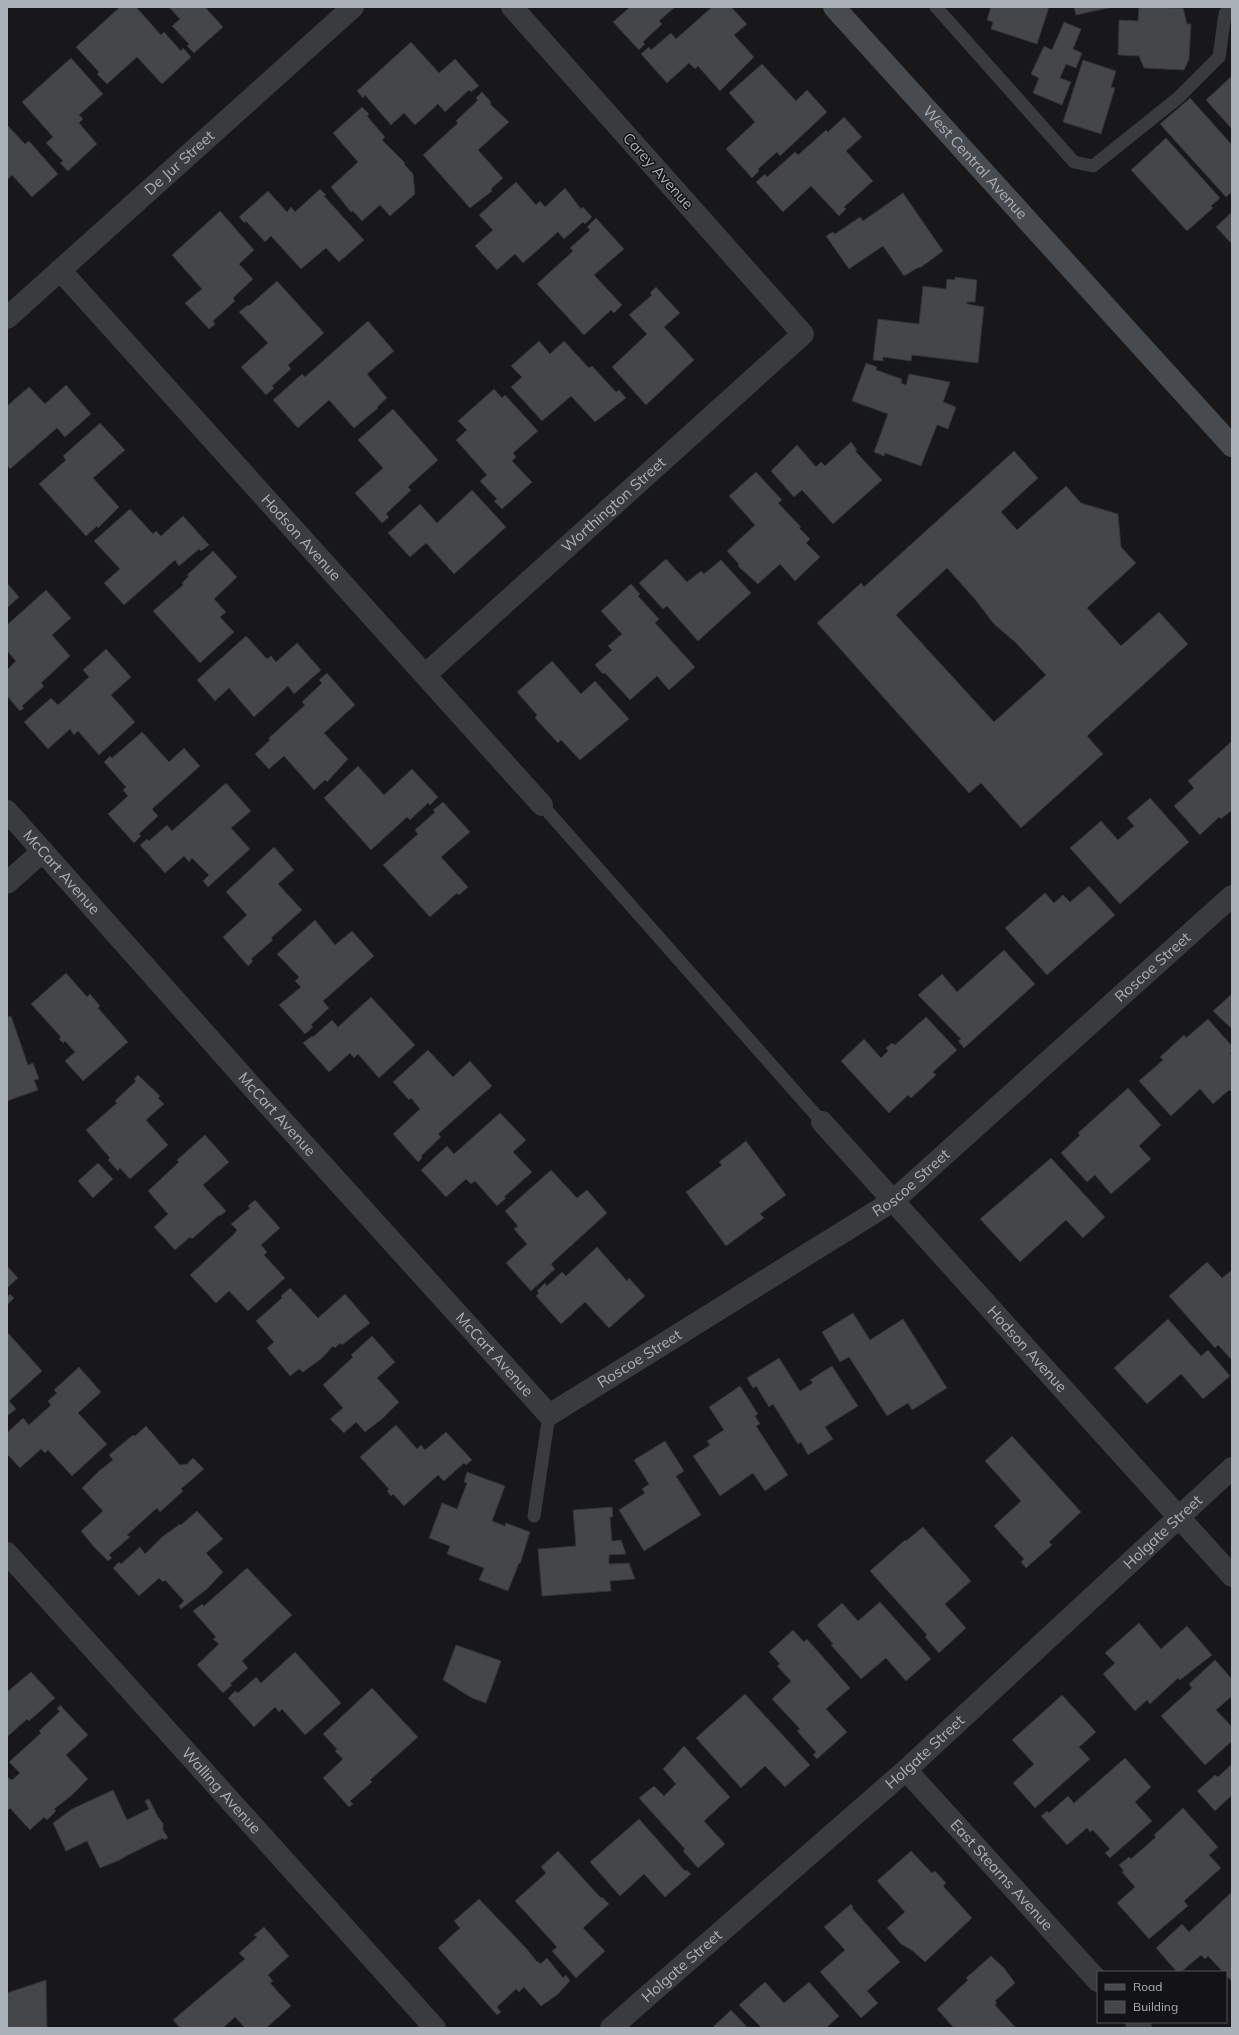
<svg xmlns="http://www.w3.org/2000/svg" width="1239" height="2035" font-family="Mulish,sans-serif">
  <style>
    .building { fill: #45464a; stroke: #323336; fill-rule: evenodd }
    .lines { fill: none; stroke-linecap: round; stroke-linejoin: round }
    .service { stroke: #393b3f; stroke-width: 13 }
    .minor { stroke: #393b3f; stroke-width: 22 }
    .secondary { stroke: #474a4f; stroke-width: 22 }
    .labels { text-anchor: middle; stroke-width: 3; stroke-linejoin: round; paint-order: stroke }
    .street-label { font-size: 15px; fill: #abb1b9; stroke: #131315 }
  </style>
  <rect width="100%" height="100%" fill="#18181a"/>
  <path class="building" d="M120,7h16l25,28 3,-3 17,19 2,-3 8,9 -29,27 -25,-27 -30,27 -10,-10 2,-2 -23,-25z
    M169,7h36l18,20 -29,26 -7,-7 2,-2 -17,-18 8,-7z
    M630,7h45l-16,14 3,3 -19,18 2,2 -6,6 -26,-28z
    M712,7h19l16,17 -13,11 20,22 -34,34 -22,-25 -3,3 -6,-6 -22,20 -26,-29 8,-7 2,3 20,-17 5,6z
    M991,7h58l-12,37 -46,-15 2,-7 -6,-2z
    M1074,7h39l-37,8z
    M1139,7l44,1 4,16h4l-2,35 -5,11 -40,-2 -5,-12 -21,-1 1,-35 19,1z
    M1064,22l17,7 -8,20 9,4 -6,15 -10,-4 -6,14 11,4 -9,23 -29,-12 6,-15 -8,-4 13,-28 8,4z
    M411,42l28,31 16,-14 24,27 -8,6 -2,-2 -24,22 -7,-8 -23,21 -11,-12 -13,12 -26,-30 -2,3 -6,-7z
    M71,58l32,36 -24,21 4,4 -4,4 18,21 -29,27 -8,-8 3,-2 -17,-18 7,-6 -31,-35z
    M1083,60l33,11 -5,16 4,1 -14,46 -38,-12z
    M762,64l34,37 11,-11 20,22 -47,44 -3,-4 -19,17 1,2 -7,7 -26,-29 29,-27 -26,-29z
    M1232,76v53l-26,-29z
    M482,92l9,10 -1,2 19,18 -31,28 25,28 -12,11 1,2 -22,17 -47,-53 35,-32 -2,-2 22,-21 -2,-2z
    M1190,98l42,47v47l-6,5 -66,-73z
    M362,107l7,7 -2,2 18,21 -3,3 23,23 -1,1 9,10 2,20 -25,22 -10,-11 -18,16 -9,-10 -2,1 -20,-25 27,-25 -25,-29z
    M844,117l18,20 -16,14 27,30 -29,26 2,2 -7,7 -28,-30 -28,26 -27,-30 9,-8 2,3 28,-25 3,3 28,-25 2,2z
    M7,125l18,19 4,-3 29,33 -26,23 -20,-22 -5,5z
    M1166,138l54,60 -9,8 2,2 -26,23 -56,-61z
    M516,182l20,23 4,-4 5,6 20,-19 16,21 2,-2 9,10 -7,7 -2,-2 -19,17 -6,-7 -35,31 -8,-9 -18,16 -22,-24 18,-16 -14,-15z
    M320,189l6,6 -2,1 40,44 -25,22 -13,-14 -25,21 -30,-33 -6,6 -19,-21 -1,2 -6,-6 29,-26 19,21 4,-5 4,5z
    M903,193l40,58 -23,17 -1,-1 -15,9 -21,-30 -34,23 -23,-33 7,-4 2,2 25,-17 3,4z
    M220,211l34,39 -15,14 14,15 -20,19 2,3 -22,20 2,3 -6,5 -24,-26 17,-14 -30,-34z
    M1232,212v32l-16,-17z
    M596,218l28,31 -30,26 28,30 -8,8 -3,-3 -27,25 -47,-51 36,-33 -3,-3 20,-18 -3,-3z
    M955,277l22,3 -2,22h-8v2l17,3 -6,56 -66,-8 -1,6 -28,-4v4l-10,-1 5,-41 41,5 4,-38 23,3 1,-10 8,1z
    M277,281l47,52 -36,32 3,4 -19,17 2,2 -8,7 -25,-28 27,-24 -29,-31 9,-7 1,1z
    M656,287l24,26 -16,14 30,33 -48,45 -34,-38 35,-33 -18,-19 23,-20 -2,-2z
    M368,321l26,30 -27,23 20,24 -10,9 1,1 -24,20 -25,-28 -31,28 -25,-28 29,-26 3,3z
    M539,341l11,13 14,-13 25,27 3,-2 24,26 3,-2 7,8 -31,24 -24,-26 -29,25 -31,-34 11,-10 -11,-11z
    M866,363l11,4 -1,3 26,9 -1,4 5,2 3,-11 41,8 -7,20 13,5 -8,22 -11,-4 -16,41 -36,-13 -1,3 -10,-4 14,-38 -36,-13z
    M66,385l25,29 -26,23 -8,-9 -47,41 -3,-4v-59l22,-19 16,17z
    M494,389l8,9 3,-3 33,36 -25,22 3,4 -4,4 20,21 -30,27 -8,-8 3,-2 -17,-18 7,-6 -31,-35 11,-10 -9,-9z
    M393,409l45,51 -30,27 3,3 -25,24 3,3 -7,6 -27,-30 28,-25 -25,-28z
    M100,423l25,27 -32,28 26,29 -21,21 -1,-2 -11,10 -47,-52 27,-24 -3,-4z
    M851,442l6,8 -2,1 27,29 -49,44 -31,-34 -8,7 -23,-26 26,-26 19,22 5,-5 4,4z
    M1014,451l24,27 -37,34 16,18 49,-44 15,17 37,11 3,33 15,16 -49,45 34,38 38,-34 29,32 -101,92 16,18 -82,74 -40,-45 -12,10 -152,-170 44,-40 3,4zM947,568l27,30 20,26 21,18 31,33 -52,47 -98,-107z
    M756,472l26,28 -4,3 23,24 -2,1 11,11 -4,4 14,14 -25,24 -15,-17 -22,20 -20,-18 1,-2 -12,-13 28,-26 -26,-29z
    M472,490l34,37 -52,47 -28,-31 -16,14 -22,-24 32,-29 17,19z
    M130,509l23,25 3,-3 5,5 22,-20 26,29 -8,6 -2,-2 -20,17 -4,-6 -51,45 -20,-22 16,-14 -26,-28z
    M213,551l24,26 -23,22 12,13 -6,5 14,15 -34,31 -47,-52 30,-26 -1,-2 7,-7 -2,-1z
    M666,559l21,23 14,-11 3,3 17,-14 30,33 -53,48 -31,-35 -4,3 -24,-26z
    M7,583l12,14 -12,11z
    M631,584l9,10 -2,2 21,23 -4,4 40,44 -26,23 -12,-14 -27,24 -25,-27 -2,1 -8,-9 17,-15 -4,-4 14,-12 -21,-23z
    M46,590l25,28 -19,17 18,21 -29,27 3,3 -22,20 2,2 -4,3 -13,-15v-26l9,-9 -9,-10v-26z
    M246,636l21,23 4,-3 5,6 21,-19 24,27 -27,24 -6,-8 -34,31 -25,-29 -14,13 -18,-21z
    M106,649l25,28 -20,18 24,27 -36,33 -21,-24 -4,4 -4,-6 -22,20 -24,-27 27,-24 7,7 31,-28 -6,-7z
    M552,661l29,33 14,-13 34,38 -49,41 -19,-20 -3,3 -23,-25 2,-3 -20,-23z
    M327,673l28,32 -31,28 24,26 -21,23 -2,-2 -11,10 -30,-34 -15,13 -14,-15 15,-14 -1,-2 36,-33 -3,-3 20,-19 -3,-3z
    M142,732l27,30 15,-14 16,18 -48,43 6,7 -19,18 2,2 -7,7 -26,-29 20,-18 -5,-6 3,-3 -22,-25 6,-6 2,2z
    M1232,741v69l-11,9 -2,-2 -19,18 -26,-29 20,-18 -6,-7z
    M358,766l26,29 28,-26 26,28 -8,8 -2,-2 -18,17 -3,-3 -36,33 -47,-52z
    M226,783l25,28 -20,17 19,21 -42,38 -5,-6 6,-6 -17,-17 -3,4 -5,-6 -19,17 -25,-28 7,-6 2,2 18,-16 5,6z
    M1150,798l39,44 -69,62 -50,-56 31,-27 17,19 16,-14 -7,-8z
    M443,802l27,30 -29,25 27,30 -9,8 -2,-2 -27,24 -47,-52 35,-31 -3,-4 20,-18 -2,-2z
    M274,847l20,23 -16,14 24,26 -31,28 2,2 -22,19 2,2 -5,5 -25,-29 24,-22 -21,-23z
    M1089,886l26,29 -68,60 -42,-47 40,-35 9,10 9,-8 7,7z
    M315,920l20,25 17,-14 22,25 -51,45 6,7 -18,17 2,2 -8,7 -26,-29 22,-18 -6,-6 4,-4 -22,-23z
    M1004,950l31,34 -71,64 -6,-7 3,-2 -43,-44 24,-21 15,18z
    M66,973l21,24 3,-3 10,12 -2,2 30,34 -45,39 -18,-20 10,-9 -10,-11 -2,2 -4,-4 2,-2 -30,-33z
    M1232,994v35l-19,-18z
    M371,997l44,48 -36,33 -21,-24 -4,4 -4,-5 -21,19 -26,-29 9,-7 1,1 19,-17 6,7z
    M11,1016l17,49 5,-2 6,16 -5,1 4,10 -31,11v-84z
    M926,1017l31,33 -24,22 3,3 -25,23 -3,-3 -19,18 -48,-52 23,-22 17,19 7,-7 -2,-3 6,-5 3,2z
    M1208,1019l24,27v5l-2,3 2,2v33l-2,2 -1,-1 -16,14 -13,-15 -29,27 -32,-35 24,-21 -3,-3 24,-22 2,3z
    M428,1050l25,27 17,-16 22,25 -54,48 3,3 -20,19 1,2 -4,4 -25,-28 27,-25 -9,-11 -2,2 -16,-18z
    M138,1075l22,21 -2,2 6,6 -18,16 22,25 -38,34 -10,-11 -2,3 -10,-11 2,-2 -24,-28 31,-27 -2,-2 21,-20 -2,-2z
    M1128,1088l33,37 -22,21 12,13 -40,35 -16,-19 -8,7 -26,-29 19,-18 -2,-2z
    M500,1113l26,27 -13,12 19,20 -28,25 2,1 -9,8 -22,-25 -4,3 -5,-5 -20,18 -25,-27 26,-24 7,8z
    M205,1135l24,27 -26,23 23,26 -6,5 -1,-1 -27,24 -2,-2 -15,13 -21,-23 14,-13 -20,-23 31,-29 -2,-2z
    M746,1141l40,54 -26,19 4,4 -38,28 -40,-54 36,-27 -3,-3z
    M1051,1158l54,59 -22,21 -17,-18 -46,42 -40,-43z
    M98,1163l15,16 -20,19 -15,-17z
    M551,1170l26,28 10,-8 20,23 -56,51 4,5 -24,22 -25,-28 21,-19 -13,-15 4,-3 -13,-15z
    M255,1200l25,28 -19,17 6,7 -3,3 21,23 -37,33 -19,-20 -13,12 -26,-28 44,-41 3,-4 -6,-6 19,-16 -2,-2z
    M597,1247l30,34 2,-3 16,18 -36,32 -24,-26 -24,22 -25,-28 3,-3 -2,-2 8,-8 2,3 15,-14 4,4z
    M1207,1262l15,16 10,-8v90l-14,-15 -3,3 -46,-52z
    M7,1266l11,12 -11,10z
    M290,1288l28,30 27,-24 25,29 -28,22 -2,-2 -5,5 -2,-2 -11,12 -19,14 -4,-3 -9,7 -23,-28 7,-6 -18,-21 26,-23 -1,-2z
    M10,1294l4,4 -7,7v-8z
    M853,1313l17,27 33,-21 44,69 -35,22 -4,-7 -21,13 -38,-59 -9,5 -18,-30z
    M1168,1319l33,37 7,-6 22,26 -27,23 -22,-25 -34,30 -33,-36z
    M7,1332l35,39 -33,30 7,8 -9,7z
    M372,1336l23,26 -18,16 22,24 -17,17 -17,13 -9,-10 -12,11 -14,-14 13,-11 -20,-23 30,-28 -2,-2z
    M779,1358l21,33 13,-8 -3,-3 22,-14 26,40 -33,21 8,12 -25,16 -7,-13 -3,2 -25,-40 -4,3 -13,-21 -3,2 -6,-10z
    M79,1367l22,25 -23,21 29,31 -35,32 -24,-26 -3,3 -4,-4 -21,19 -13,-14v-21l16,-15 6,7 22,-20 -3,-4 9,-8 -3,-3z
    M740,1386l18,28 -3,2 5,8 -4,2 32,49 -23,16 -12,-18 -33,23 -27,-40 17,-11 -3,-4 17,-11 -15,-23z
    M396,1425l21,24 4,-4 4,5 21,-18 26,28 -6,5 -2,-2 -20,18 -6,-6 -34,31 -11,-12 -2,2 -4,-5 2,-2 -29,-32z
    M146,1426l34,39 7,-1 6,-6 11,11 -23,20 2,2 -23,21 -3,-4 -30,27 3,2 -21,18 3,3 -4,3 -14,-14 -13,-16 22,-20 -21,-23 17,-17 14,-11 -4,-5 24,-20 2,1z
    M1012,1436l69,76 -32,30 3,3 -26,23 -5,-6 3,-3 -30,-33 27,-25 -36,-40z
    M665,1441l19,30 -8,5 25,39 -57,36 -25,-41 26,-17 -3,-4 7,-5 -15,-24z
    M467,1472l38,14 -13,35 13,5 1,-3 24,9 -10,32 -1,-1 -11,28 -29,-11 5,-12 -37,-14 3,-8 -21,-8 13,-35 15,6 10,-26 -3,-1z
    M612,1507l1,10h-3l2,24 9,-1 5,14 -17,1v9l20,-1 6,16 -25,2 1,10 -69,5 -4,-47 38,-3 -3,-36z
    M197,1511l26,28 -17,14 17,19 -16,17 -26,20 -2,-3 5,-5 -19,-21 -2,2 -4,-4 -20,18 -26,-28 6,-6 2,2 19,-17 5,7 17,-17 18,-13 1,1z
    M923,1527l48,54 -26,23 21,24 -27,25 -14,-16 2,-2 -57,-64 35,-31 1,1z
    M247,1568l45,47 -50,46 6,7 -18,16 2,1 -9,8 -26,-28 22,-21 -6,-5 3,-2 -23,-26 9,-7 2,2z
    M880,1602l51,57 -25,22 -20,-23 -25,21 -30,-34 2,-1 -16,-19 25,-22 16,18z
    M1139,1623l22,26 26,-23 25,29 -32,25 -2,-2 -28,26 -3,-4 -12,11 -32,-37 12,-11 -10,-10z
    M793,1630l11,12 3,-3 43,49 -24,21 21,23 -30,27 -4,-4 3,-3 -19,-21 3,-2 -28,-30 19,-18 -14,-15 3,-2 -11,-12z
    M456,1645l45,16 -15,42 -14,-5 -29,-18z
    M295,1652l46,51 -36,32 -23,-26 -3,3 -4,-5 -21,20 -26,-29 7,-7 3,2 18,-16 5,6z
    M1215,1660l17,19v17l-16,14 16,17v14l-27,24 -44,-49 31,-28 -3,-4z
    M31,1672l24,26 -26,23 -2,-2 -20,18v-45z
    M372,1688l46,49 -48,43 2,2 -22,19 3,3 -4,3 -26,-29 20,-19 -8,-8 2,-2 -14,-15z
    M745,1694l65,71 -25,22 -20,-21 -24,22 -45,-50z
    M1062,1695l34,37 -17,15 11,12 -55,49 -22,-25 21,-19 -22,-24z
    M60,1705l28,30 -22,20 22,24 -17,17 -17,13 2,2 -9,9 -3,-3 -14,13 -20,-22 -3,3v-34l5,3 8,-7 -11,-11 32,-29 -2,-2 21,-20 -3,-2z
    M684,1746l46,51 -26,24 21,23 -27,24 -15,-17 2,-2 -46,-51 15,-12 10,10 12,-12 -13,-15z
    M1125,1758l26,29 -16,15 17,19 -42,37 -5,-5 5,-4 -17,-19 -3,2 -3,-4 -20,17 -26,-29 6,-5 2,2 19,-17 6,7z
    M1232,1764v31l-17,16 -18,-20 18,-16 3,2z
    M113,1790l14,30 22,-11 -4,-8 4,-2 9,18 5,6v7l5,8 -4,2 -1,-2 -37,18 -6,4 -20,8 -13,-27 -21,10 -13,-28 19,-14z
    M1183,1808l35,39 -9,8 12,13 -37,33 4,5 -39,33 -32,-36 18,-16 -13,-15 2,-1 -5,-6 10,-8 2,2 25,-22 -2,-2z
    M639,1819l46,52 2,-1 4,4 -26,23 -21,-23 -24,22 -30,-34z
    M558,1851l43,47 1,-1 7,7 -26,24 22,23 -29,27 -24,-27 5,-4 -42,-46 31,-28 -5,-6z
    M911,1851l21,22 3,-2 11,12 -3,3 29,32 -47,44 -12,-11 -12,-7 -14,-16 18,-16 -28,-31z
    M1232,1892v89l-6,-5v-4h-3l-15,-16 -3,3 -4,-4 -20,17h-4l-21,-24 26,-24 7,8z
    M479,1899l47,49 11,14 1,-1 2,3 7,-6 16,20 3,-3 4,6 -13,14 -16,11 -17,-19 -5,5 -3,-3 -19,18 4,5 -4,3 -59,-67 22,-20 -6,-7z
    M851,1904l2,3 -1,1 48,54 -33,29 11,12 -17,15 -41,-46 25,-22 -21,-23z
    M264,1927l25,29 -21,19 5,6 -3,2 21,23 -25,22h-21l-10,-11 -12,11h-43l-7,-8 72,-61 -6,-6 18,-16 -3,-2z
    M991,1956l13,12 11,15 -20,18 2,2 -2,2 20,22 -61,1 -17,-19 31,-29 -2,-2z
    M46,1980l1,48h-40v-35z
    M765,1982l19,21 25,-21 30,34 -13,12h-64l-23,-23z
    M731,2010l16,17 -35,1z"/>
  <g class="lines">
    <path class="service" d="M936,7l138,155 19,4 85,-68 41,-41 6,-43 6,-7
      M542,805l280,317
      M534,1516l15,-101"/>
    <g class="minor">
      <path id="s1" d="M60,270l482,535"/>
      <path id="s2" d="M7,318l346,-311"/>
      <path id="s3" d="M425,675l378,-341 -291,-327"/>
      <path id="s4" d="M7,811l246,277 296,327 344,-214 339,-305"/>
      <path d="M7,883l36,-32"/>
      <path id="s5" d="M822,1122l410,454"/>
      <path id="s6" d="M7,1553l428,475"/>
      <path id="s7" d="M906,1770l192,211"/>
      <path d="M1136,2022l5,6"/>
      <path id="s8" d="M611,2028l295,-258 326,-302"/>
    </g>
    <path class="secondary" id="s9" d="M834,7l398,439"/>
  </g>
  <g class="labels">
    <g class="street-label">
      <text dy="5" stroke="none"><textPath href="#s2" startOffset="232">De Jur Street</textPath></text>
      <text dy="5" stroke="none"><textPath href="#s9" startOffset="210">West Central Avenue</textPath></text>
      <text transform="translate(658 171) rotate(48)" y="5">Carey Avenue</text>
      <text dy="5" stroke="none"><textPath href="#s3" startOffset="254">Worthington Street</textPath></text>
      <text dy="5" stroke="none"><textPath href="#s1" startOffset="360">Hodson Avenue</textPath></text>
      <text dy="5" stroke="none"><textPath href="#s4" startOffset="82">McCart Avenue</textPath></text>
      <text dy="5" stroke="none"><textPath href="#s4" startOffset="1566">Roscoe Street</textPath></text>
      <text dy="5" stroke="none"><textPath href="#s4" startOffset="406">McCart Avenue</textPath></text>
      <text dy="5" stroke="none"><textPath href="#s4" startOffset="1242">Roscoe Street</textPath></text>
      <text dy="5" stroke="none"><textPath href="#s5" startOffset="306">Hodson Avenue</textPath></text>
      <text dy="5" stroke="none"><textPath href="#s4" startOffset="730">McCart Avenue</textPath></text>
      <text dy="5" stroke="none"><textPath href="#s4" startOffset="918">Roscoe Street</textPath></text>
      <text dy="5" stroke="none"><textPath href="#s8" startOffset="742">Holgate Street</textPath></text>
      <text dy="5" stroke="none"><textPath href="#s8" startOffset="418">Holgate Street</textPath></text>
      <text dy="5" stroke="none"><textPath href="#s6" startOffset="320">Walling Avenue</textPath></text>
      <text dy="5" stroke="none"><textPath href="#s7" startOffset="142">East Stearns Avenue</textPath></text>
      <text dy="5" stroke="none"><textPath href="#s8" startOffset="94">Holgate Street</textPath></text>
    </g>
  </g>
  <rect width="1239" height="2035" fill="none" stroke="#abb1b9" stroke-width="16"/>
  <rect x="1097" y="1971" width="130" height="52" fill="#131315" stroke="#505257"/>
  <rect x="1105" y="1984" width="20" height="6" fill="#474a4f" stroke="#505257"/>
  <text x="1133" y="1991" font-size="12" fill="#abb1b9">Road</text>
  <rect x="1105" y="2001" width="20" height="12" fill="#45464a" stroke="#505257"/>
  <text x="1133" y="2011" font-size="12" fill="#abb1b9">Building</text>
</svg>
